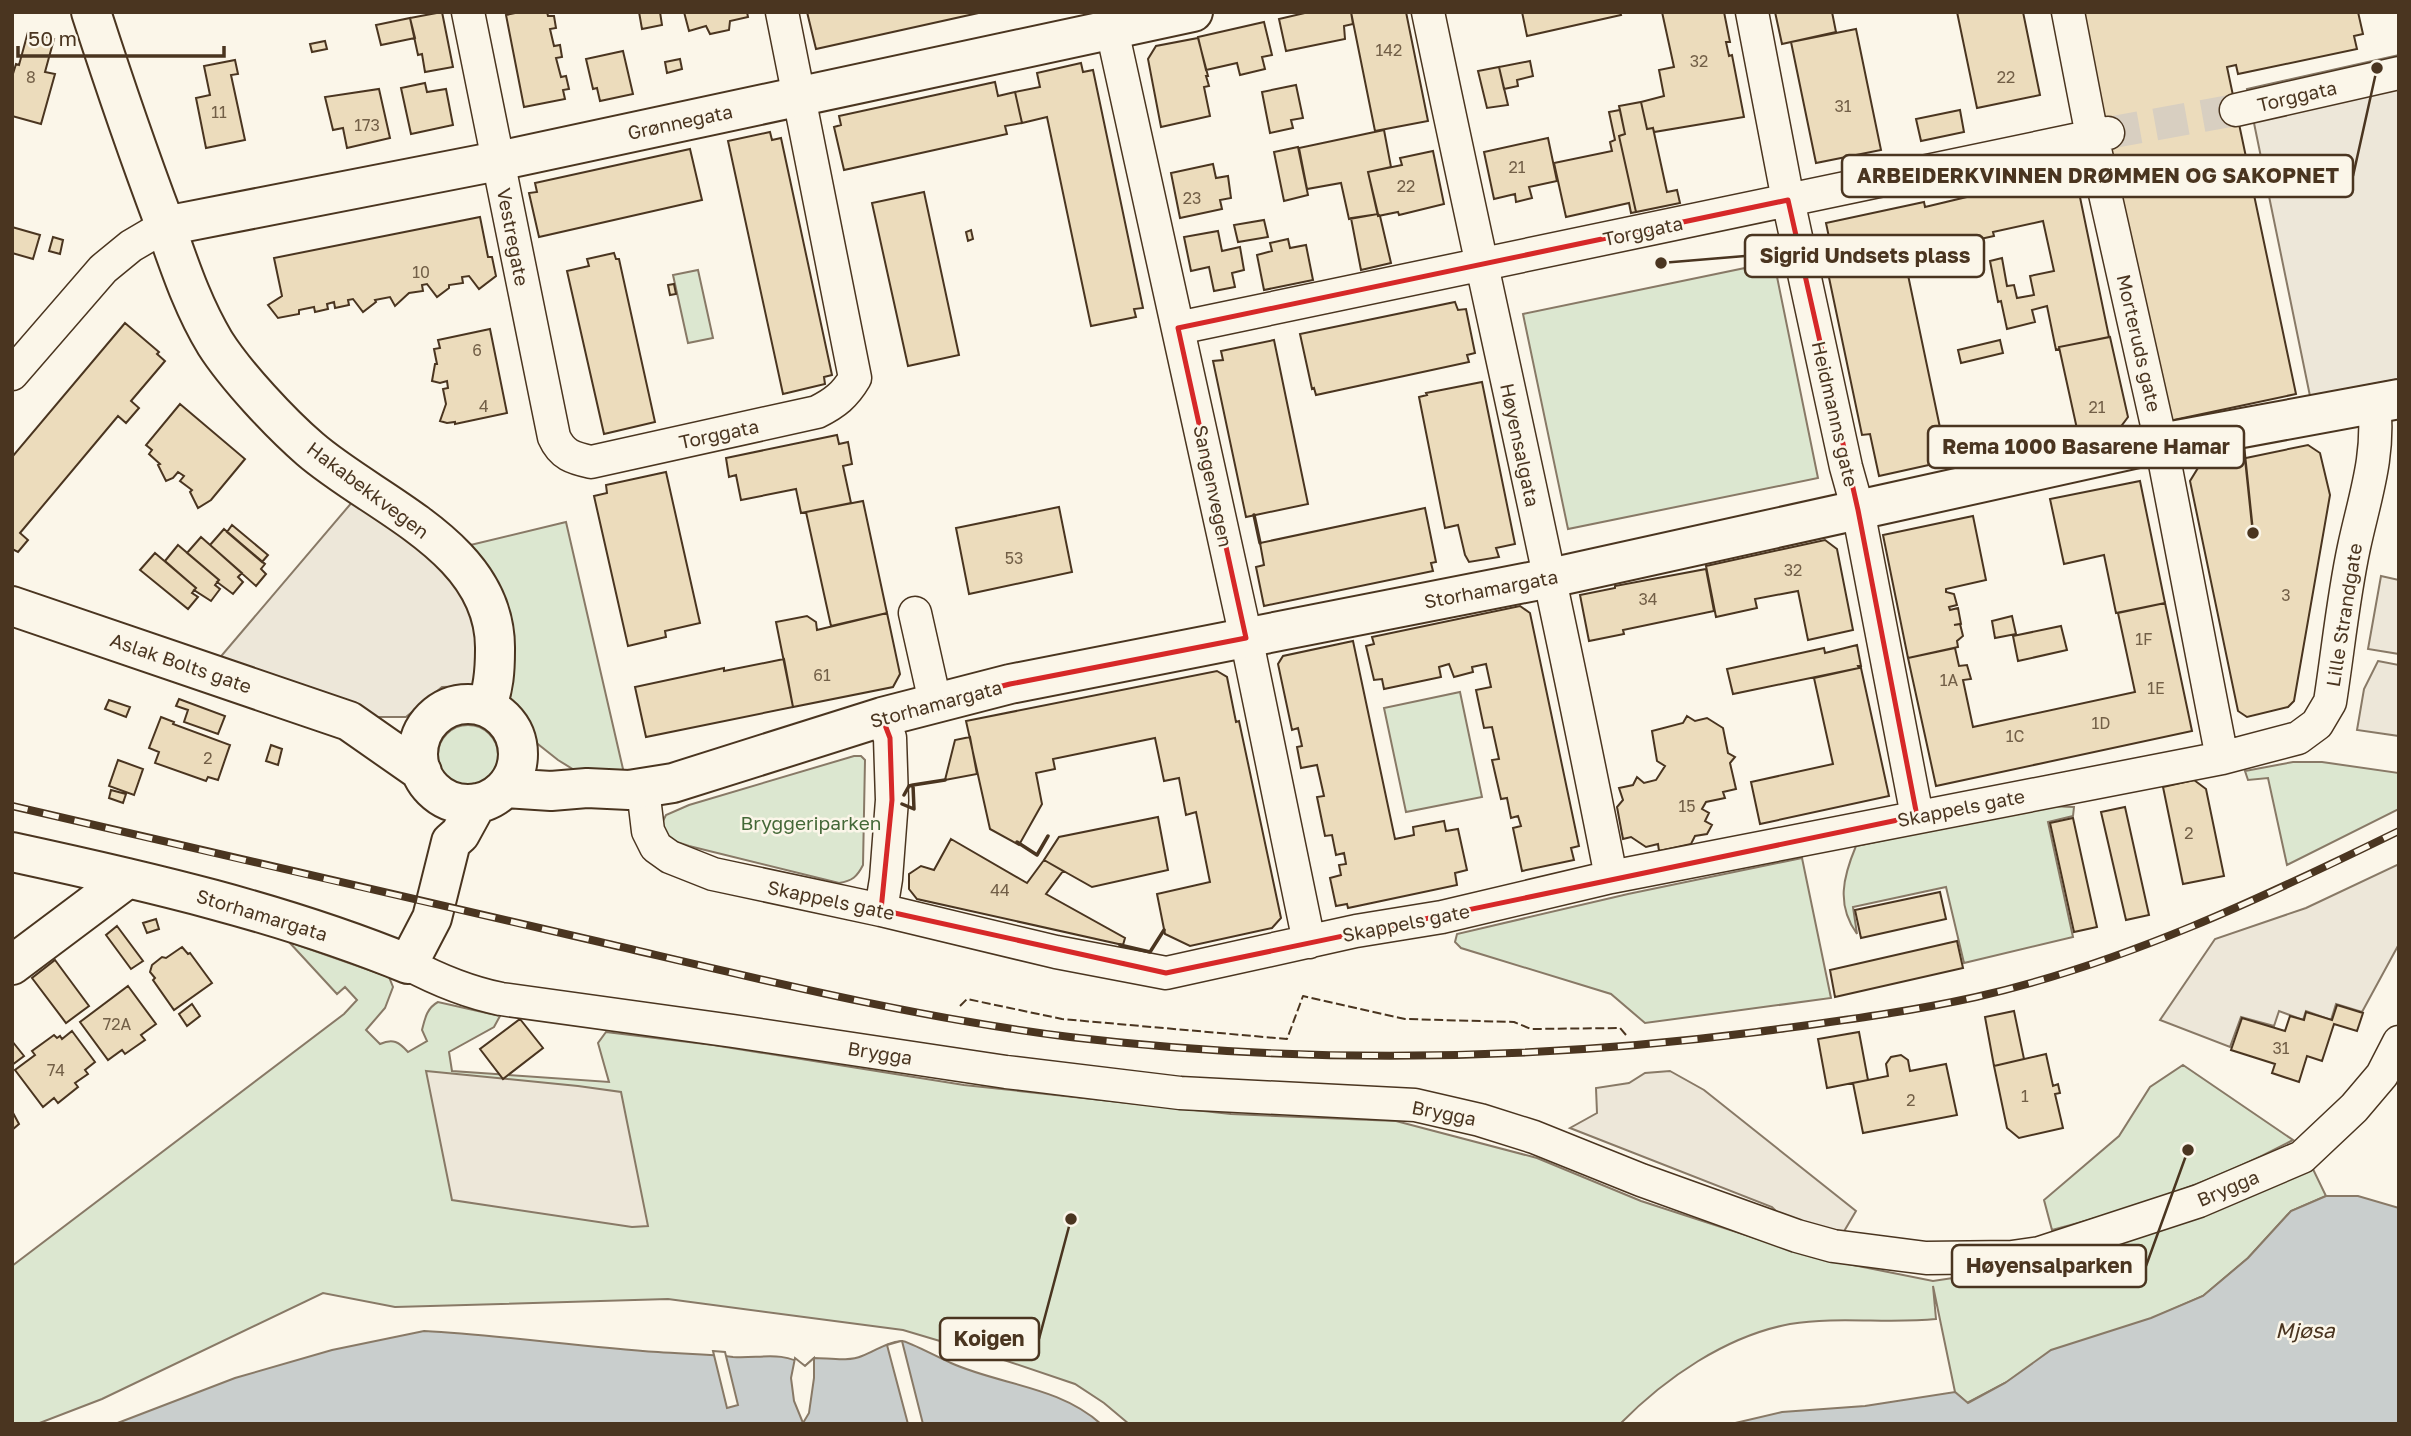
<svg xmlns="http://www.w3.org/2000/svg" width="2411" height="1436" font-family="'Golos Text',sans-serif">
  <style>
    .green { fill: #dce7d0; stroke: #887966; stroke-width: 2 }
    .parking { fill: #ede7d9; stroke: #887966; stroke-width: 2 }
    .water { fill: #c9cecd; stroke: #887966; stroke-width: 2 }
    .pier { fill: #fbf6e9; stroke: #887966; stroke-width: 2 }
    .building { fill: #ecdcbc; stroke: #4a3520; stroke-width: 2 }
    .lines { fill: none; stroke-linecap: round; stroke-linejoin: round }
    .minor-tunnel { stroke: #d8cfc1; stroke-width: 32; stroke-dasharray: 32 16; stroke-linecap: butt }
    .minor-casing { stroke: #4a3520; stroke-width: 35 }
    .major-casing { stroke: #4a3520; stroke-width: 42 }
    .minor { stroke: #fbf6e9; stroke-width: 32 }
    .major { stroke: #fbf6e9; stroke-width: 38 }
    .rail-casing { stroke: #4a3520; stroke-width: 8 }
    .rail { stroke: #fbf6e9; stroke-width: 5; stroke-dasharray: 16; stroke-linecap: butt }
    .fence { stroke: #4a3520; stroke-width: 2; stroke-dasharray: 9 3.5; stroke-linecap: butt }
    .wall { stroke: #4a3520; stroke-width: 3.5 }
    .marked { fill: none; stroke: #d62828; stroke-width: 5; stroke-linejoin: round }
    .labels { text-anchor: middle; stroke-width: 5; stroke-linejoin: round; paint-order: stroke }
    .number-label { font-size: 16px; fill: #725f47 }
    .street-label { font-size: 19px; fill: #4a3520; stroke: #fbf6e9 }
    .park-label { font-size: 19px; fill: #436837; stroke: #fbf6e9 }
    .water-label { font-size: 21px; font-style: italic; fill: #4a3520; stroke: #fbf6e9 }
    .leader { fill: none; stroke: #4a3520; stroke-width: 2.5 }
    .callout-dot { fill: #4a3520; stroke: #fbf6e9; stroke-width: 2.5 }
    .callout { fill: #fbf6e9; stroke: #4a3520; stroke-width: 2.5 }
    .callout-label { font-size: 21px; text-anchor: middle; font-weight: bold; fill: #4a3520 }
  </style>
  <rect width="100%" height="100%" fill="#fbf6e9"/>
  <path class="green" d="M1774,262l44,216 -250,51 -45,-215z
    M698,270l15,68 -25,5 -15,-68z
    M566,522l60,260 -42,-6 -26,-16 -34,-27 -7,-13 -18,-20 -41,-152z
    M1460,692l22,105 -76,15 -22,-104z
    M438 755a30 30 0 1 1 60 0a30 30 0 1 1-60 0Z
    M854,756h7l4,4 -2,105c-6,12 -11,16 -24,18l-150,-37 -18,-6 -10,-15 5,-10 23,-10z
    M2293,762h29l77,11v36l-112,56 -19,-87 -20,2 -3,-9z
    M2048,806l26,1 -1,9 -25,6 25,115 -109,26 -18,-76 -93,20 4,27c-21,-29 -14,-57 -1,-88z
    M1802,858l29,140 -186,25 -34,-29 -150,-46 -6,-6 2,-8 171,-40z
    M289,942l100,35 4,10 -8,21 -19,22 14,14c13,-6 19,-2 28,8l19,-11 -5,-11c3,-12 5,-22 16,-28l62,14 -6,11 -45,25 3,19 157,11 -11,-39 8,-11 107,13 251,40 267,29 165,7 141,37 104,43 172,56 120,24 113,-17 265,-99 15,31 -35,15 -43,47 -45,38 -198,87 -38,20 -12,-11 -22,-106 3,33c-48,5 -98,-3 -146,5 -64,12 -125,54 -170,100h-491l-25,-21 -29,-19 -68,-23 -104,-31 -235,-31 -273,8 -72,-14 -221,106 -65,25h-25v-158l332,-252 13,-14 -12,-13 -8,7z
    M2183,1065l110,75c-76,41 -158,68 -241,90l-8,-30 75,-64 31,-49z"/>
  <path class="parking" d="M2399,55v324l-89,17 -63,-307z
    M359,494l121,99 -4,93 -34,1 -36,30h-56l-139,-49z
    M2381,576l18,4v74l-31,-5z
    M2378,661l21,4v71l-42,-6 7,-41z
    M2399,864v80l-37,68 -26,-8 -5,16 -25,-9 -3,9 -24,-9 -5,15 -33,-9 -11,30 -70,-27 55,-81 91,-31z
    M426,1071l152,15 43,6 27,134 -16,1 -180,-27z
    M1670,1071l34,19 152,121 -13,22 -63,-18 -8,-8 -202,-79 27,-15 -1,-25 33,-5 16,-10z"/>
  <path class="water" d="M2326,1196h32l41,12v216h-668l51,-12 83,-6 90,-14 13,11 37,-20 46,-33 100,-32 52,-22 45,-38 43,-47z
    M424,1331c78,4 156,16 234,21 25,2 50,2 75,5 25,2 50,-7 72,9l9,-8c14,0 35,4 48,-2 14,-5 24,-14 40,-15 6,0 39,18 49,22 49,22 108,23 150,61h-986l120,-46 97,-28z"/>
  <path class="pier" d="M901,1341h1l21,83h-15l-21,-79z
    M713,1351l12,1 13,53 -11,3z
    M795,1358l10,8 9,-8v20l-5,35 -6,10 -9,-22 -3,-23z"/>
  <path class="building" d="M442,12l11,55 -28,5 -3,-18 -4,1 -8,-37z
    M520,12h27l1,4h6l2,12 -6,1 4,17 6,-1 2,12 -6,1 5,19 5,-1 3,13 -6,1 2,9 -41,8 -18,-92z
    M639,12h21l2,13 -20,4z
    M684,12h63l1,5 -18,4 -1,9 -19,4 -4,-8 -17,5z
    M807,12h176l-167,37z
    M1309,12h42l2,12 -9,2 1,13 -59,12 -7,-32z
    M1351,12h55l22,109 -53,10z
    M1522,12h98l1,3 -94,21z
    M1662,12h62l6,30h-4l3,14 3,-1 12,62 -90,15 -1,-4 -6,1 -6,-27 23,-6 -5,-26 15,-3z
    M1775,12h57l4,20 -54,12z
    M1957,12h66l17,83 -63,13z
    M2082,12h276l5,22 -9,2 3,13 -119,25 -2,-9 -9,2 69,327 -127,27z
    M410,18l5,20 -34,7 -5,-20z
    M1264,22l8,33 -10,2 3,12 -25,6 -3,-12 -31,7 -8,-33z
    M1856,29l25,121 -65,13 -25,-121z
    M28,32l26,7 -9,33 10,2 -14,50 -29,-8v-39l4,-13 3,1z
    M1198,38l10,38h-2l3,10 -5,1 6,29 -49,11 -13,-68 8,-13z
    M325,41l2,8 -15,3 -2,-8z
    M623,51l10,43 -33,7 -3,-13 -4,1 -7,-30z
    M680,59l2,10 -15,4 -2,-11z
    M235,60l3,14 -7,1 14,65 -39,8 -10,-50 14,-3 -6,-29z
    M1530,61l3,15 -16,4 1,6 -14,3 -5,-22z
    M1081,63l2,9 10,-2 50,238 -9,1 2,8 -45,9 -44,-209 -25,6 -7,-31 25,-5 -3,-14z
    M1499,67l9,38 -21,3 -9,-37z
    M995,82l3,14 17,-4 7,31 -17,3 2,8 -163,36 -10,-43 7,-2 -2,-9z
    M425,83l2,9 19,-3 7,36 -42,9 -10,-46z
    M1296,85l7,33 -12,2 2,8 -23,5 -8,-41z
    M379,89l11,49 -43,10 -4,-20 -10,2 -8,-33z
    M1641,102l6,27 6,-1 14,64 10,-2 3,13 -44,9 -17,-76 6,-2 -6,-28z
    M1620,110l5,24 -6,2 17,76 -5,1 -2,-10 -63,14 -12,-54 58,-12 -2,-9 5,-2 -6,-28z
    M1960,110l4,22 -43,9 -5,-22z
    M1384,130l7,37 -23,5 10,42 -29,5 -8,-36 -34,6 -8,-41z
    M770,132l2,8 9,-2 51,237 -8,2 1,7 -42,10 -55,-253z
    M1548,138l9,43 -28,6 3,11 -16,4 -1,-8 -21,5 -10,-47z
    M1298,147l10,48 -24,6 -10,-49z
    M690,149l12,51 -163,37 -10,-44 8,-1 -2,-9z
    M1433,151l11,53 -45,11 -1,-3 -20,4 -10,-44 34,-7 -2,-7z
    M1213,164l3,14 12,-2 3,22 -11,2 2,9 -42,9 -9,-45z
    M2046,178l1,6 29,-6 33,159 -50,10v2l-3,1 -9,-44 -15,4 3,12 -28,7 -6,-28 -3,1 -8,-41 12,-3 5,28 7,-1 3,13 17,-3 -4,-19 24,-5 -11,-50 -50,11 1,4 -118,26 -1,-4 -40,8 -9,-43 98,-21 1,5z
    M924,192l35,163 -51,11 -36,-163z
    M1378,214l2,2 11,47 -30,7 -10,-52z
    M480,217l8,40h4l4,19 -17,13 -10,-13 -7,1 1,6 -14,2v3l-12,9 -10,-13 -5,1 1,6 -14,2 -14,13 -5,-9 -15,3 1,2 -13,10 -10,-13 -5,1 1,5 -14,3 -1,-6 -7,2 1,5 -13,3 -1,-5 -15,3v4l-21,4 -10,-13 14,-9 -8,-38z
    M1264,220l4,17 -30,5 -4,-17z
    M12,227l28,8 -7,24 -21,-6z
    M971,230l2,9 -5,2 -2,-9z
    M1218,231l4,20 18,-4 4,23 -12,3 3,14 -21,4 -5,-24 -18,4 -7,-34z
    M53,237l10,3 -3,14 -11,-3z
    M1288,239l2,9 16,-3 7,35 -49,10 -7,-35 15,-4 -2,-8z
    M614,253l2,6h3l36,163 -51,12 -37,-163 22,-5 -2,-7z
    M1904,256l43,205 -68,15 -9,-42 -8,1 -35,-167 48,-10 1,4z
    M674,284l2,10 -6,1 -2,-10z
    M1455,302l3,8 8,-1 9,44 -8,2 2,7 -153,33 -2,-7 -2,1 -12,-55z
    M125,323l34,29 -2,2 8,7 -34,40 8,7 -13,15 -8,-7 -98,117 8,7 -10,12 -6,-3v-92z
    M490,329l17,84 -52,11v-2l-8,1 -7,-2 6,-17 -3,-15 5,-1 -1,-7 -7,2 -8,-2 3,-17h2l-3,-15 6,-1 -2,-8z
    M2110,337l18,80 -9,12 -40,9 -20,-91z
    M1274,340l34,164 -62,13 -33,-156 10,-1 -2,-9z
    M2000,340l3,13 -42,10 -3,-13z
    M1482,382l33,162 -19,4 3,9 -30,5 -4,-7 -7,-30 -13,3 -26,-131 8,-2 -1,-2z
    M180,404l65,55 -34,41 -13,8 -8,-16 2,-2 -12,-9 4,-5 -6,-4 -5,6 -7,3 -8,-16 2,-1 -11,-10 3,-4 -6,-5z
    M837,435l2,9 9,-2 4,22 -9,2 8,37 -50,10 -5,-24 -55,11 -5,-25 -7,2 -3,-19z
    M2308,445l12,8 10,42 -36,206 -6,6 -41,10 -9,-6 -48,-230 8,-13z
    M666,472l34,151 -35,8 1,6 -38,9 -34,-150 13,-3 -1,-8z
    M2140,481l25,122 -49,10 -12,-58 -40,9 -14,-65z
    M863,501l24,112 -56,13 -25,-114z
    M1059,507l13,65 -103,22 -13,-66z
    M1425,508l11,54 -5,1 2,8 -169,35 -8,-39 8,-2 -4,-22z
    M1973,516l13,64 -40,9v3l8,2 3,11 -8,2 1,3 8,-2 3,16 -7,1 6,-1 3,12 -6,5 1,6 -50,11 -25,-123z
    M232,525l36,30 -6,7 -35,-30z
    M224,529l41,35 -4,5 5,5 -10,12 -46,-41z
    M201,537l41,36 -4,4 5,5 -10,12 -16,-12 2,-2 -32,-27z
    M1825,540l12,9 16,81 -45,10 -10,-49 -43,8 2,9 -41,9 -10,-51z
    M178,545l41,35 -4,5 5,4 -9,12 -17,-11 2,-2 -31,-27z
    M155,553l41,35 -4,5 6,4 -10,12 -48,-39z
    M1706,569l8,42 -91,19 1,4 -35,7 -9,-46 35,-7v-2z
    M2165,603l27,128 -256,55 -28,-128 47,-10 4,18 8,-1 4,14 -8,1 10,47 162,-35 -17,-79z
    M1520,606l10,7 49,233 -8,2 3,12 -52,11 -9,-43 8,-2 -3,-10 -7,2 -4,-20 -6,1 -9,-39 7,-1 -7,-32 -8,1 -8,-38 15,-3 -5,-23 -14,3 1,5 -19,5 -5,-13 -10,3 2,10 -57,12 -2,-10 -8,1 -8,-34 8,-2 -2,-7z
    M887,613l13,61 -7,13 -100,20 -17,-85 31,-6 9,6 1,8z
    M2012,616l4,18 -21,4 -3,-17z
    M2061,626l6,24 -49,11 -5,-25z
    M1353,641l42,198 19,-4 -1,-8 31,-6 2,10 12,-2 9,41 -12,3 2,12 -109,23 -1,-4 -11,2 -6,-28 11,-3 -2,-10 7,-1 -2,-11 -8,2 -4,-20 -7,1 -8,-39 7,-1 -7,-31 -16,3 -4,-21 5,-1 -4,-18 -6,2 -14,-66 5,-8z
    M1857,645l4,21h-3l1,2 -126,26 -6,-25 97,-21 1,5z
    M784,659l9,48 -147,30 -11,-50 89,-19v3z
    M1859,668h2l28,128 -129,28 -9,-42 82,-18 -19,-86z
    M1217,671l10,6 9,45 3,-1 42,197 -9,10 -82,18 -25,-12 -8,-40 53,-12 -14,-70 -10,3 -7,-37 -15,3 -9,-43 -102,21 2,10 -19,4 6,31 -23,41 -29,-16 -24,-108z
    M179,699l46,17 -7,18 -34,-12 4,-12 -12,-4z
    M109,700l21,7 -4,10 -21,-8z
    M1687,716l8,5 12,-3 16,10 5,25 7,4 -5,6 6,26 -13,3 2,6 -19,4 -4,7 7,4 -4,8 7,4 -5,9 -12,2 -4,8 -32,7 -1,-7 -12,3 -15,-10 -8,2 -6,-32 6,-7 -4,-12 14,-3 4,-8 7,6 12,-3 9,-14 -8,-5 -5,-30 31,-8z
    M161,717l13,5 -1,2 57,21 -12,35 -10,-3 -2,4 -51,-18 4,-11 -10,-4z
    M970,737l7,37 -32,6 10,-40z
    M271,745l11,4 -4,16 -12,-4z
    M118,760l25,9 -9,26 -25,-9z
    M2194,780l12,9 18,87 -41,8 -20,-97z
    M111,790l15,4 -3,9 -14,-5z
    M2125,807l24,108 -23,5 -25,-108z
    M1158,817l10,53 -76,17 -48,-27 15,-23z
    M2073,818l24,109 -23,5 -24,-109z
    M951,839l76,44 17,-23 19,11 -17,23 79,44 -2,7 -206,-46 -8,-10v-15l12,-8 13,4z
    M1940,892l6,27 -85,19 -6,-28z
    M156,919l3,10 -12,4 -4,-10z
    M117,926l26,35 -12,8 -25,-34z
    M1957,941l6,27 -128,29 -5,-27z
    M182,947l6,7 2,-1 22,30 -38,27 -21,-30 2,-2 -5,-6 2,-7 10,-8 4,1z
    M55,960l34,46 -23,17 -34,-45z
    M128,986l28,38 -15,11 4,5 -20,14 -3,-4 -14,10 -28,-38z
    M192,1004l8,12 -13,10 -8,-12z
    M2337,1005l26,8 -6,18 -23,-7 -12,37 -15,-5 -8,26 -27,-9 3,-9 -44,-14 11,-32 43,13 5,-15 14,4 2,-8 26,8z
    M2014,1011l10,48 -30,7 -9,-49z
    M520,1019l23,29 -40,31 -23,-30z
    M72,1031l23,31 -10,8 3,4 -13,9 3,4 -20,16 -4,-5 -11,9 -28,-37 20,-15 -3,-4 22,-16 3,3 3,-2 2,3z
    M1859,1032l9,48 -41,8 -9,-49z
    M12,1041l12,15 -12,9z
    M2046,1054l7,32 5,-2 2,9 -5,1 8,34 -44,10 -12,-10 -13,-62z
    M1901,1055l7,5 2,11 36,-7 11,51 -94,18 -10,-50 35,-7 -2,-12 5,-7z
    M12,1111l7,13 -7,6z"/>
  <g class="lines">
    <path class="minor-tunnel" d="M2108,133l128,-23"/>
    <g class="minor-casing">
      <path id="minor" d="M468,12l86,425c8,18 19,21 37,25l226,-50c18,-9 28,-17 38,-34l-73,-366
        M1428,12c60,289 127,576 183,865
        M1752,12l36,188 58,267 12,43 59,306
        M2068,12l24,124 69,307 61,315
        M1112,30l138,626 59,286
        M2236,110l163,-37
        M1178,328l930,-195
        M12,374l91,-105 28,-23 34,-20
        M915,613l20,89
        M643,789l5,42 8,16 14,10 43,17 168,36 175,42 110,21 190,-42 86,-14 169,-40 611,-119 76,-20 19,-14 13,-22c8,-51 13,-104 24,-155 11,-51 26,-91 20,-144
        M881,910l5,-31 6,-79 -2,-62 -8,-21
        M408,964c30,16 59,28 93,35l232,32 273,41 174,21 235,12 65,15 54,17 107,43 156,56 36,10 93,12 86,-1 28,-4 159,-52 103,-44 52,-49 28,-33 17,-33"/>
    </g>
    <g class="major-casing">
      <path id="major" d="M91,12c23,71 47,141 73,210 15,42 28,83 51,121 21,33 66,81 95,106 66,57 187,99 185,201 0,20 -1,39 -9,57
        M165,226l333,-65 695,-149
        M12,606l337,115 73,51
        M418 754a50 50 0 1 1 100 0a50 50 0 1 1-100 0Z
        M505,788l46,3 36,-3 42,2 44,-7 209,-66 128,-33 540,-106 611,-135 238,-44
        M12,852c134,29 269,60 396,112l24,-46 19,-76 9,-8 17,-31
        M12,965l116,-87"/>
    </g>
    <use href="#minor" class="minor"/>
    <use href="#major" class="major"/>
    <g class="rail-casing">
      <path id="rail" d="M12,806c196,46 392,91 588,136 155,36 311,75 470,95 228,27 460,24 687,-5 73,-10 147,-19 219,-35 149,-34 286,-99 423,-166"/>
    </g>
    <use href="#rail" class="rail"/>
    <path class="fence" d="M960,1006l7,-7 95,20 225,20 16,-43 102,23 109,3 17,7 89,-1 6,7"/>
    <path class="wall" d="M1254,515l6,28
      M904,795l5,-9 4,-1
      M902,804l12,5 -1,-24 32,-5
      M1017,842l20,13 11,-19
      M1120,945l30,7 14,-22"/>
  </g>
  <path class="marked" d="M1788,200l70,310 59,306 -751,157 -285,-63 11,-110 -2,-62 -8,-21 128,-33 236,-46 -68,-310z"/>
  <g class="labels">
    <g class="number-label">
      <text x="1389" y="56">142</text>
      <text x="1699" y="67">32</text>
      <text x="31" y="83">8</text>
      <text x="2006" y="83">22</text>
      <text x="1843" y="112">31</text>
      <text x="219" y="118">11</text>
      <text x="367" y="131">173</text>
      <text x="1517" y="173">21</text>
      <text x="1406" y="192">22</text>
      <text x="1192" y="204">23</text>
      <text x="421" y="278">10</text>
      <text x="477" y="356">6</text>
      <text x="484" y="412">4</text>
      <text x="2097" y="413">21</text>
      <text x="1014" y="564">53</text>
      <text x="1793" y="576">32</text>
      <text x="2286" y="601">3</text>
      <text x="1648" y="605">34</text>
      <text x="2144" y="645">1F</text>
      <text x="822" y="681">61</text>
      <text x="1949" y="686">1A</text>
      <text x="2156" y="694">1E</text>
      <text x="2101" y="729">1D</text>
      <text x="2015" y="742">1C</text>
      <text x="208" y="764">2</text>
      <text x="1687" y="812">15</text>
      <text x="2189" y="839">2</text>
      <text x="1000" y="896">44</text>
      <text x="117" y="1030">72A</text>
      <text x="2281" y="1054">31</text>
      <text x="56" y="1076">74</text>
      <text x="2025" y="1102">1</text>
      <text x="1911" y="1106">2</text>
    </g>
    <g class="street-label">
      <text transform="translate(2297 96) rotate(-13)" y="7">Torggata</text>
      <text transform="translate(680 122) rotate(-12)" y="7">Grønnegata</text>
      <text transform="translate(1643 231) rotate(-12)" y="7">Torggata</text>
      <text transform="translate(513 237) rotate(79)" y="7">Vestregate</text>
      <text transform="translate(2139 343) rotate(77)" y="7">Morteruds gate</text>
      <text transform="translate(1835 414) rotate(77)" y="7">Heidmanns gate</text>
      <text transform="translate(719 434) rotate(-12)" y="7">Torggata</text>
      <text transform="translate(1520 445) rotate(78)" y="7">Høyensalgata</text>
      <text transform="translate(1213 486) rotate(78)" y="7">Sangenvegen</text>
      <text transform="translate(368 490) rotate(37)" y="7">Hakabekkvegen</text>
      <text transform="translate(1491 589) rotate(-11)" y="7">Storhamargata</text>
      <text transform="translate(2344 615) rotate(-81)" y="7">Lille Strandgate</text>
      <text transform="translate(181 663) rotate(19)" y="7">Aslak Bolts gate</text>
      <text transform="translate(936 704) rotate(-15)" y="7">Storhamargata</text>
      <text transform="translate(1961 808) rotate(-11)" y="7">Skappels gate</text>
      <text transform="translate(831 900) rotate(12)" y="7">Skappels gate</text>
      <text transform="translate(262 915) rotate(17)" y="7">Storhamargata</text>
      <text transform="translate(1406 923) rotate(-11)" y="7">Skappels gate</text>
      <text transform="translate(880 1053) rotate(9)" y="7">Brygga</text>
      <text transform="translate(1444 1113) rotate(11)" y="7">Brygga</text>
      <text transform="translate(2228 1188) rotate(-23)" y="7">Brygga</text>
    </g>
    <g class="park-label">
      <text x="811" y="830">Bryggeriparken</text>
    </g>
    <g class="water-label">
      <text x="2305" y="1338">Mjøsa</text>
    </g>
  </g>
  <path class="leader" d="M2377 68L2353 176M1661 263L1745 256M2253 533L2244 447M2188 1150L2146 1266M1071 1219L1039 1339"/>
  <g class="callout-dot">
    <circle cx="2377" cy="68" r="7"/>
    <circle cx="1661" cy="263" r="7"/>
    <circle cx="2253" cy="533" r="7"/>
    <circle cx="2188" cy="1150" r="7"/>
    <circle cx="1071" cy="1219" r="7"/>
  </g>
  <g class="callout">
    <rect x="1842" y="155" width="511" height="42" rx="7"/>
    <rect x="1745" y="235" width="239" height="42" rx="7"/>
    <rect x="1928" y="426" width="316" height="42" rx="7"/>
    <rect x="1952" y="1245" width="194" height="42" rx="7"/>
    <rect x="940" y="1318" width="99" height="42" rx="7"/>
  </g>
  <g class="callout-label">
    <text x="2098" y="183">ARBEIDERKVINNEN DRØMMEN OG SAKOPNET</text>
    <text x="1865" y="263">Sigrid Undsets plass</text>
    <text x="2086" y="454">Rema 1000 Basarene Hamar</text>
    <text x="2049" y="1273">Høyensalparken</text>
    <text x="989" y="1346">Koigen</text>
  </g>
  <rect width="2411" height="1436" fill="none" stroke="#4a3520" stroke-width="28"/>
  <path d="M18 46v10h206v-10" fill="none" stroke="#4a3520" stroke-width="3.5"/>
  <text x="28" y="46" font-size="21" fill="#4a3520" stroke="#fbf6e9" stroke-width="5" paint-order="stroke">50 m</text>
</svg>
